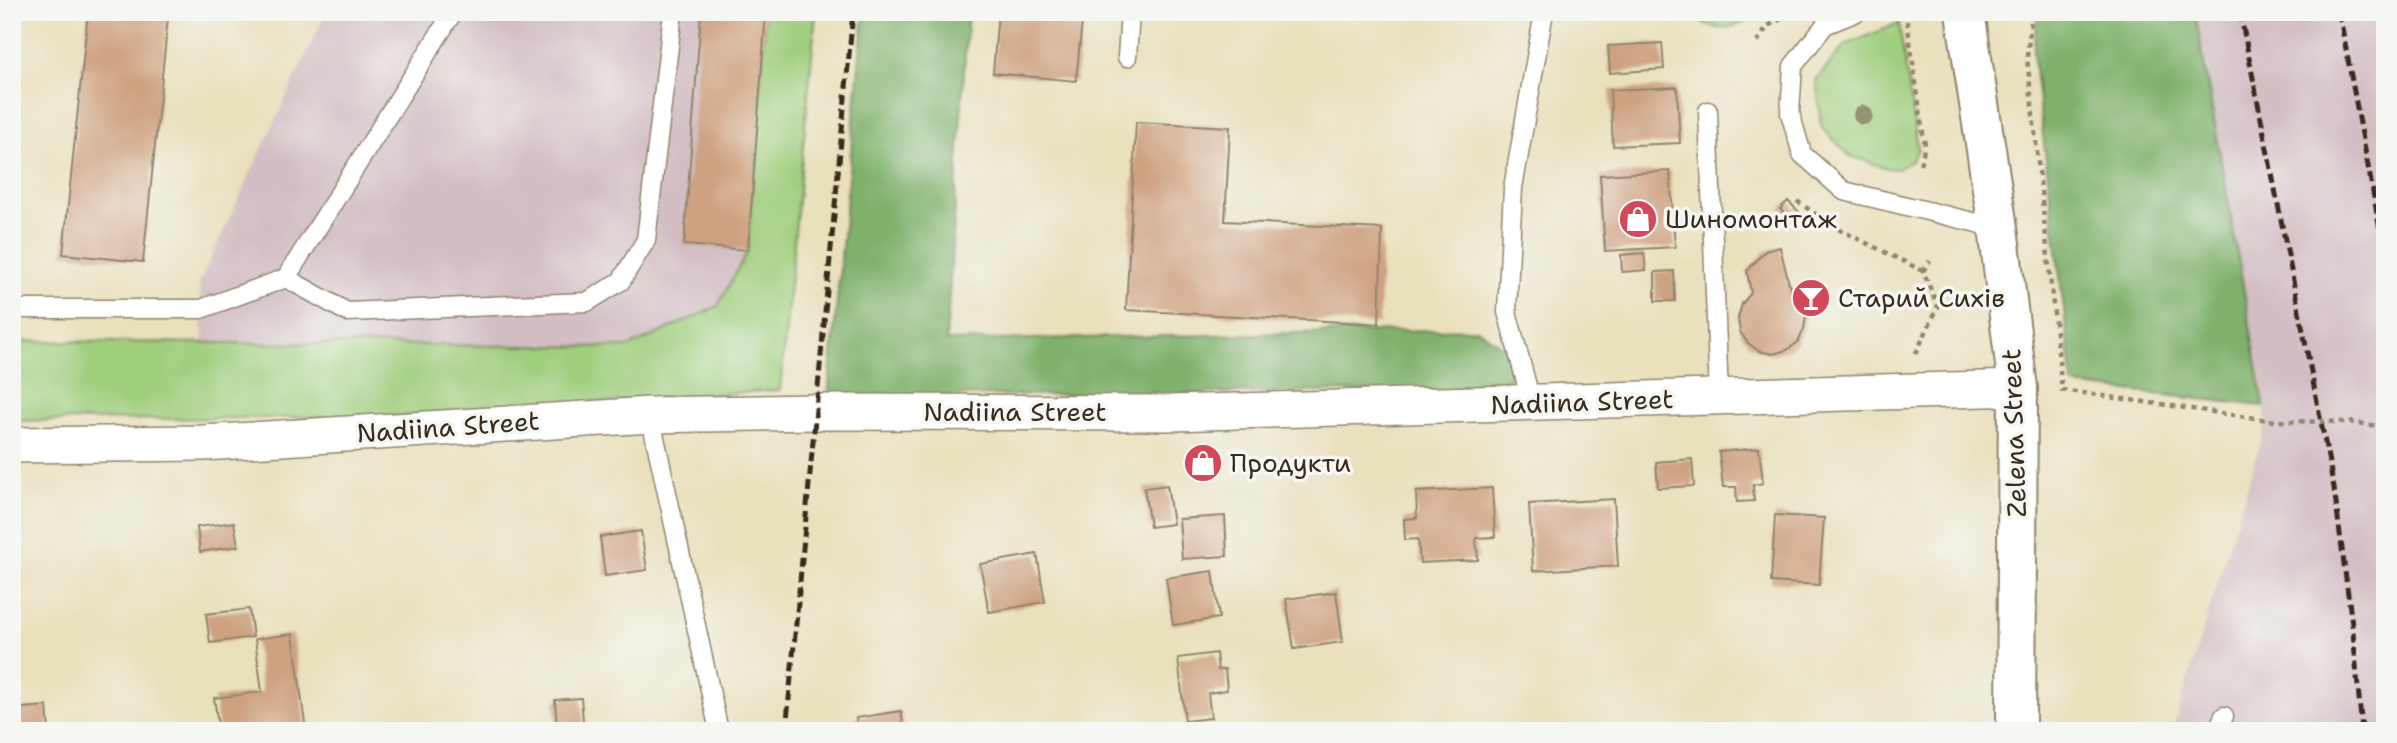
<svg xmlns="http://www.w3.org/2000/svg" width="2397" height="743" font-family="'Shantell Sans',sans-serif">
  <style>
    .industrial { fill: #d2bec3 }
    .green { fill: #9fce7d; stroke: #6d7c4e; stroke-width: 2 }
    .forest { fill: #7fb16c; stroke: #5d6e45; stroke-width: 2 }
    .building { fill: #cea180 }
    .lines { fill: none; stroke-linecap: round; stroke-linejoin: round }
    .service-casing { stroke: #92856d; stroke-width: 21 }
    .minor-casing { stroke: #92856d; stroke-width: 38 }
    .primary-casing { stroke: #92856d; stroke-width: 42 }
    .path { stroke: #92856d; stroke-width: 4.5; stroke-dasharray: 5 5; stroke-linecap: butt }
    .service { stroke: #fff; stroke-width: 18 }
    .minor { stroke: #fff; stroke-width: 35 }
    .primary { stroke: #fff; stroke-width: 38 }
    .rail { stroke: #3b2a1e; stroke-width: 5; stroke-dasharray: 10 5; stroke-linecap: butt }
    .tree { fill: #979272 }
    .labels { text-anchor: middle; stroke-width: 7; stroke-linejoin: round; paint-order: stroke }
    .poi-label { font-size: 26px; fill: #3b2a1e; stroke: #f6f6f2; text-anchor: start }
    .street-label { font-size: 26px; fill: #3b2a1e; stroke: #f6f6f2 }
  </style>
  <rect width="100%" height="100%" fill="#f6f6f2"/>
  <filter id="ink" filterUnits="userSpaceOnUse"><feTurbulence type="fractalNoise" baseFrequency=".0143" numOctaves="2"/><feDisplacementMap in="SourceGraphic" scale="14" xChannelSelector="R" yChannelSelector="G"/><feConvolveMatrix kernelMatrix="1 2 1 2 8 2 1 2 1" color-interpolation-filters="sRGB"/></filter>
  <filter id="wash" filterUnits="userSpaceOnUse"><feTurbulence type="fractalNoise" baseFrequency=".00686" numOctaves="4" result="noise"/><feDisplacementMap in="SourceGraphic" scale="28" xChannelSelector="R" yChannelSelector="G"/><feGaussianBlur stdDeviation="1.57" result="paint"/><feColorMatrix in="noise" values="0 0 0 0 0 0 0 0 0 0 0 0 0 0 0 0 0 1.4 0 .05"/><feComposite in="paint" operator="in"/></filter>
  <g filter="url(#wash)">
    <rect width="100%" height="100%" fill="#e9e0bc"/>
    <path class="industrial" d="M326,12h440l-18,238 -30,56 -89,41 -425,-2 -5,-62z
      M2195,12h190v719h-213l95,-309z"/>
    <path class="green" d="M766,12h50l-36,378 -380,26 -388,5v-80l617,6 89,-41 30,-56z
      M1691,12h73c-26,14 -49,28 -73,0z
      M1899,23l19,126 -7,12 -13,8 -12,-1 -36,-12 -28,-28 -6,-48 29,-35z"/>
    <path class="forest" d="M864,12h104l-22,329 531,-12 32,22 5,22 -19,17 -667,7z
      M2038,12h157l69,394 -191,-21 -40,-333z"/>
    <g id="blocks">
      <path class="building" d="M88,12l80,6 -25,244 -80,-8z
        M701,12h65l-18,238 -64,-5z
        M998,12h85l-7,69 -83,-8z
        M1662,43l2,26 -54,4 -2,-27z
        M1677,87l3,56 -67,3 -3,-56z
        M1136,122l94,5 -5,94 157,8 -3,95 -253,-14z
        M1670,171l5,76 -70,4 -5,-76z
        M1788,201l17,17 -8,9 -17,-18z
        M1780,247l11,45 10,10 5,14 -2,13 -6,13 -11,8 -14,4 -14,-3 -11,-8 -8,-11 -2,-14 4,-14 9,-11 -4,-22 18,-20z
        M1644,253l2,17 -24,2 -1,-17z
        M1674,271l1,30h-20v-29z
        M1759,448l4,35 -10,2 1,16 -17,1 -1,-15h-13l-4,-35z
        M1194,455h18v15l-18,1z
        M1692,459l2,27 -36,2 -2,-26z
        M1167,485l6,39 -23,3 -6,-39z
        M1492,488l3,49 -19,1 2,22 -58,3 -2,-24 -13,1 -1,-21 13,-1 -1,-26z
        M1614,499l4,67 -85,5 -4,-67z
        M1775,515l49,3 -5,67 -48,-3z
        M1225,516l2,40 -45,3 -3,-40z
        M234,522l4,24 -38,6 -3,-25z
        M641,531l6,39 -42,6 -5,-39z
        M1037,554l8,48 -56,10 -9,-48z
        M1213,571l6,47 -46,7 -7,-47z
        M1336,592l7,50 -49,7 -8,-50z
        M249,609l4,28 -43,6 -4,-29z
        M293,634l13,97h-87l-5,-33 48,-6 -7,-53z
        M1216,653l2,17 7,-1 2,21 -19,3 3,25 -26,3 -7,-63z
        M581,698l3,33h-27l-2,-31z
        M47,706l2,25h-37v-22z
        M901,711l3,20h-46l-2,-13z"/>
    </g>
  </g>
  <g filter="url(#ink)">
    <use href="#blocks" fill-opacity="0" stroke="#92856d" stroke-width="2"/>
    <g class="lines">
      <g class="service-casing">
        <path id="service" d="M1857,12l-32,13 -32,41 -3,47 12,41 42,37 154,37
          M1127,57l3,-45
          M1708,111l11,287
          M286,278l61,34 240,-10 34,-21 25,-41 27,-228
          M12,309h189l85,-31 167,-266
          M1532,404l-25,-92 6,-124 31,-176
          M650,415l69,316
          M2217,731l7,-15"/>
      </g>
      <g class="minor-casing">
        <path id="minor" d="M12,445l191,-2 447,-28 165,-3 357,1 846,-25"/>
      </g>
      <g class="primary-casing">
        <path id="primary" d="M1965,12l33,216 20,160 -2,343"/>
      </g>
      <path class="path" d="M2032,12l-5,45 35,333 213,31 76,1 34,5
        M1907,21l18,125 -5,19
        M1757,42l11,-16 26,-14
        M1797,201l37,26 89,44 15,36 -23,48
        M1923,271l7,-10"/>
      <use href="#service" class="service"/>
      <use href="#minor" class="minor"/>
      <use href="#primary" class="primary"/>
      <path class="rail" d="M2240,12l94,476 19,144 9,99
        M2339,12l46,244
        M786,731l67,-719"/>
    </g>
    <circle class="tree" cx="1863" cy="115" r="10"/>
  </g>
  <defs>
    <g id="shop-disc" transform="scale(2.0125)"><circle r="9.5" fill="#d1495b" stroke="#f6f6f2"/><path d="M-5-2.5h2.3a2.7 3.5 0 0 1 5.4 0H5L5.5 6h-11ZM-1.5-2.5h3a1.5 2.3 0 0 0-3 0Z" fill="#fff"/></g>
    <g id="bar-disc" transform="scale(2.0125)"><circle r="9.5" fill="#d1495b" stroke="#f6f6f2"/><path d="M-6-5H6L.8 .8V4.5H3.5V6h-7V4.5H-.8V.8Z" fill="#fff"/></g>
  </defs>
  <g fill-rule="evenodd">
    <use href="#shop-disc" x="1638" y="219"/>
    <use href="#bar-disc" x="1811" y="298"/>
    <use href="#shop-disc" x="1203" y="463"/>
  </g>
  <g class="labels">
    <g class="poi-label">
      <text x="1665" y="228">Шиномонтаж</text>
      <text x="1838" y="307">Старий Сихів</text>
      <text x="1230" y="472">Продукти</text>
    </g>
    <g class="street-label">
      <text transform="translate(1582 402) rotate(-2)" y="9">Nadiina Street</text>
      <text x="1015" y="421">Nadiina Street</text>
      <text transform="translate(448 427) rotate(-4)" y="9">Nadiina Street</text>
      <text transform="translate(2014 433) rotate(-92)" y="9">Zelena Street</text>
    </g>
  </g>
  <rect width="2397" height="743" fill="none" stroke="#f6f6f2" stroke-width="42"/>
</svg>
